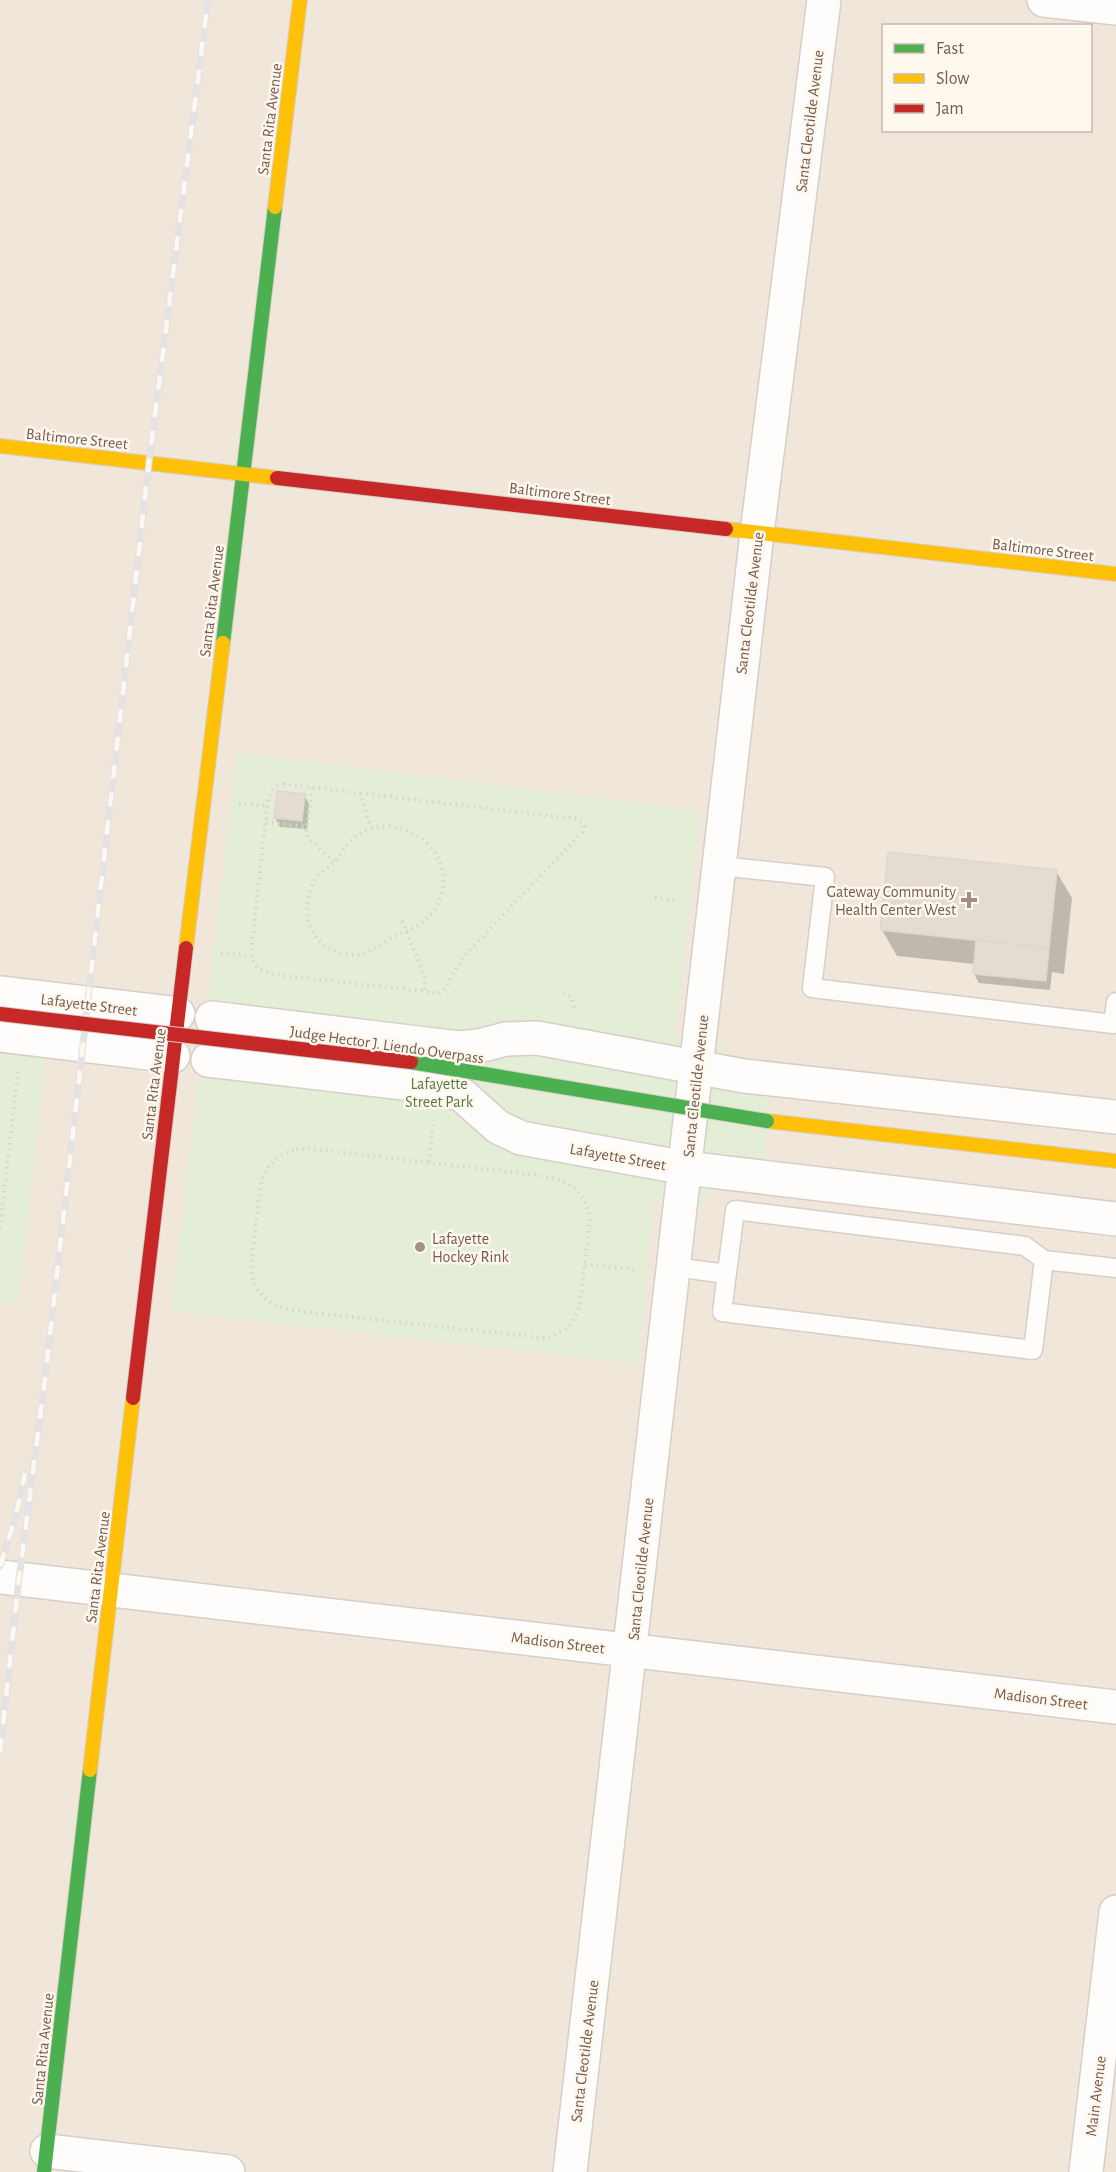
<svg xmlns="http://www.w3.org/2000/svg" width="1116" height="2172" font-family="'Alegreya Sans',sans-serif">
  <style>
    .residential { fill: #f0e6da; fill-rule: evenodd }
    .green { fill: #e4eed7 }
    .shadow { fill: #0003 }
    .building { fill: #e4dbd3; stroke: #e0d6ce; stroke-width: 1.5 }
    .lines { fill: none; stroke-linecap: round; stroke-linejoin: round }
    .lane-casing { stroke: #d6cfc8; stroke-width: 21 }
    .street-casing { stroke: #d6cfc8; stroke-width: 36 }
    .fast-casing { stroke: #d7cfc8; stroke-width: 16 }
    .slow-casing { stroke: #d7cfc8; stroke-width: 16 }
    .jam-casing { stroke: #d7cfc8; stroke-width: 16 }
    .path { stroke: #dad3cf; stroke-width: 4; stroke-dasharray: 1.5 4.5; stroke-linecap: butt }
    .lane { stroke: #fefdfc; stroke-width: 18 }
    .street { stroke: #fefdfc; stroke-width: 33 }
    .fast { stroke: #4caf50; stroke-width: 14 }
    .slow { stroke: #ffc107; stroke-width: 14 }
    .jam { stroke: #c62828; stroke-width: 14 }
    .rail-casing { stroke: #e5e2e5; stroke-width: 7 }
    .rail { stroke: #fff8ee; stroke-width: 4.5; stroke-dasharray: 14; stroke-linecap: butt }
    .fast-bridge-casing { stroke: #d7cfc8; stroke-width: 16; stroke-linecap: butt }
    .jam-bridge-casing { stroke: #d7cfc8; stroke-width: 16; stroke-linecap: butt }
    .fast-bridge { stroke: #4caf50; stroke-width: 14 }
    .jam-bridge { stroke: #c62828; stroke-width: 14 }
    .poi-dot { fill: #a39084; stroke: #fff8ee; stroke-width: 2 }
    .labels { text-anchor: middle; stroke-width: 5; stroke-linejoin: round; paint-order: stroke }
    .street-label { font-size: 16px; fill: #765a4c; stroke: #fff8ee }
    .poi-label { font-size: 16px; fill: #765a4c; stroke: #fff8ee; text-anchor: end }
    .park-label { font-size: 16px; fill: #547b44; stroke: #fff8ee }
  </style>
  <rect width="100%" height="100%" fill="#f7f3ec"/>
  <path class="residential" d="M0,0h1116v2172h-1116zM884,26h206v104h-206z"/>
  <path class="green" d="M237,753l463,57 -25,226 47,6c3,22 33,38 50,51l-9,67 353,46 -400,-19 -9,10 -2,9 -51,-6 -16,164 -467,-53z
    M0,1054l45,5 -27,244 -18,-2z"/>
  <path class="shadow" d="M304,795l5,9 -2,25 -27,-2 -5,-9z
    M1056,871l16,27 -8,76 -12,-2 -2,18 -71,-7 -5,-9 1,-10 -78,-8 -15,-26z"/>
  <path class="building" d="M277,791l28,3 -3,27 -28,-3z
    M888,852l169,18 -8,78 -169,-18z
    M976,940l73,8 -3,33 -73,-7z"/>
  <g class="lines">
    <g class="lane-casing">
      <path id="lane" d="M720,866l105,11 -13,111 301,36 3,-22
        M1044,1260l-11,90 -311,-38 13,-102 290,36 19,14 72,8
        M674,1267l53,7"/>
    </g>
    <g class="street-casing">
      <path id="street" d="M1044,0l72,8
        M0,993l178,21
        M212,1018l247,30 20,-2 27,-7 31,-1 207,38 372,41
        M0,1035l173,21
        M208,1060l229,27 25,8 36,32 23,11 165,30 430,51
        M0,1577l1116,130
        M47,2151l181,21
        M570,2172l187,-1639 67,-533
        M1086,2172l30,-260"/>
    </g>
    <g class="fast-casing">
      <path id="fast" d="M223,643l52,-436
        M44,2172l46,-402"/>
    </g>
    <g class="slow-casing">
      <path id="slow" d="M275,207l25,-207
        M0,446l277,32
        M726,529l390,45
        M186,948l37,-305
        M767,1121l349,40
        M90,1770l43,-372"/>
    </g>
    <g class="jam-casing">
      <path id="jam" d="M277,478l449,51
        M133,1398l53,-450"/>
    </g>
    <path class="path" d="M283,784l294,35 5,3 2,5 -2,5 -112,118 -13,16 -12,23 -5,4 -170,-19c-13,-5 -17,-9 -19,-22l17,-152c2,-9 5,-13 15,-16z
      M312,788l-6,43 2,7 27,24
      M360,793l11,35
      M239,803l28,3
      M266,822l41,5
      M389,826c42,4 71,48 44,86 -11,16 -26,17 -42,26 -20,12 -28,22 -54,14 -30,-10 -38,-47 -22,-72 6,-9 16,-13 23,-22 7,-10 13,-20 24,-26 8,-4 18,-5 27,-6z
      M655,898l24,3
      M402,921l23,56 -1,16
      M221,953l30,3
      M564,992l8,6 2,10
      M296,1149h17l223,26c29,4 48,11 54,43l-10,87c-6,19 -16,28 -35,33l-240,-26c-32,-5 -51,-11 -54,-47l9,-78c5,-21 16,-31 36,-38z
      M429,1162l4,-41
      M0,1228l18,-157
      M585,1264l53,6"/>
    <use href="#lane" class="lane"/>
    <use href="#street" class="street"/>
    <use href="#fast" class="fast"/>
    <use href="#slow" class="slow"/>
    <use href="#jam" class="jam"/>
    <g class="rail-casing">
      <path id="rail" d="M0,1566l15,-47 10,-46
        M0,1752l19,-173 26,-200 104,-917 59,-462"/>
    </g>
    <use href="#rail" class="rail"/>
    <g class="fast-bridge-casing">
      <path id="fast-bridge" d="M411,1062l356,59"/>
    </g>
    <g class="jam-bridge-casing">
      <path id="jam-bridge" d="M0,1014l411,48"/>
    </g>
    <use href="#fast-bridge" class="fast-bridge"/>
    <use href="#jam-bridge" class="jam-bridge"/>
  </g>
  <g class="poi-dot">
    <path d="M966 891h6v6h6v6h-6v6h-6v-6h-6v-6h6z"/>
    <circle cx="420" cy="1247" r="6"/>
  </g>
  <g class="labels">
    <g class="street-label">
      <text transform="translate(269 119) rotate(-83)" y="6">Santa Rita Avenue</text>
      <text transform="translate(809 121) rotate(-83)" y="6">Santa Cleotilde Avenue</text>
      <text transform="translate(77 438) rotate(6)" y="6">Baltimore Street</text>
      <text transform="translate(560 493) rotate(7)" y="6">Baltimore Street</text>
      <text transform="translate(1043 549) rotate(7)" y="6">Baltimore Street</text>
      <text transform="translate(211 601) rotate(-83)" y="6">Santa Rita Avenue</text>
      <text transform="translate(749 603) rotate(-83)" y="6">Santa Cleotilde Avenue</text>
      <text transform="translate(89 1004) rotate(7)" y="6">Lafayette Street</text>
      <text transform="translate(387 1044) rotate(8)" y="6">Judge Hector J. Liendo Overpass</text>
      <text transform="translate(153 1084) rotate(-83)" y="6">Santa Rita Avenue</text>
      <text transform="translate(695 1086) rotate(-84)" y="6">Santa Cleotilde Avenue</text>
      <text transform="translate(618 1156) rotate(10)" y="6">Lafayette Street</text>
      <text transform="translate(97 1567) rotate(-83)" y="6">Santa Rita Avenue</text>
      <text transform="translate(640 1569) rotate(-84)" y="6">Santa Cleotilde Avenue</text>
      <text transform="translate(558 1642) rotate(7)" y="6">Madison Street</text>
      <text transform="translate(1041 1698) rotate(7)" y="6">Madison Street</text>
      <text transform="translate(42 2049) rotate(-84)" y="6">Santa Rita Avenue</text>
      <text transform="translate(584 2051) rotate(-83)" y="6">Santa Cleotilde Avenue</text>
      <text transform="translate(1095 2096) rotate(-83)" y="6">Main Avenue</text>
    </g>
    <g class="poi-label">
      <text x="956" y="897">Gateway Community<tspan x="956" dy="18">Health Center West</tspan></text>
      <text x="432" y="1244" text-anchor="start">Lafayette<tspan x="432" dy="18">Hockey Rink</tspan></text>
    </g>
    <g class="park-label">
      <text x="439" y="1089">Lafayette<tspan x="439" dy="18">Street Park</tspan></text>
    </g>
  </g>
  <rect x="882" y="24" width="210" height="108" fill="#fff8ee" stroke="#c8b9ad" stroke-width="1.5"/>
  <rect x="894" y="44" width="30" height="9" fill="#4caf50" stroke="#c8b9ad" stroke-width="1.5"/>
  <text x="936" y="54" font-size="18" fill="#765a4c">Fast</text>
  <rect x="894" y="74" width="30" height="9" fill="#ffc107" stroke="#c8b9ad" stroke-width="1.5"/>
  <text x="936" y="84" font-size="18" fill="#765a4c">Slow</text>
  <rect x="894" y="104" width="30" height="9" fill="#c62828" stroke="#c8b9ad" stroke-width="1.5"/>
  <text x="936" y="114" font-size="18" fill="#765a4c">Jam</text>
</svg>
